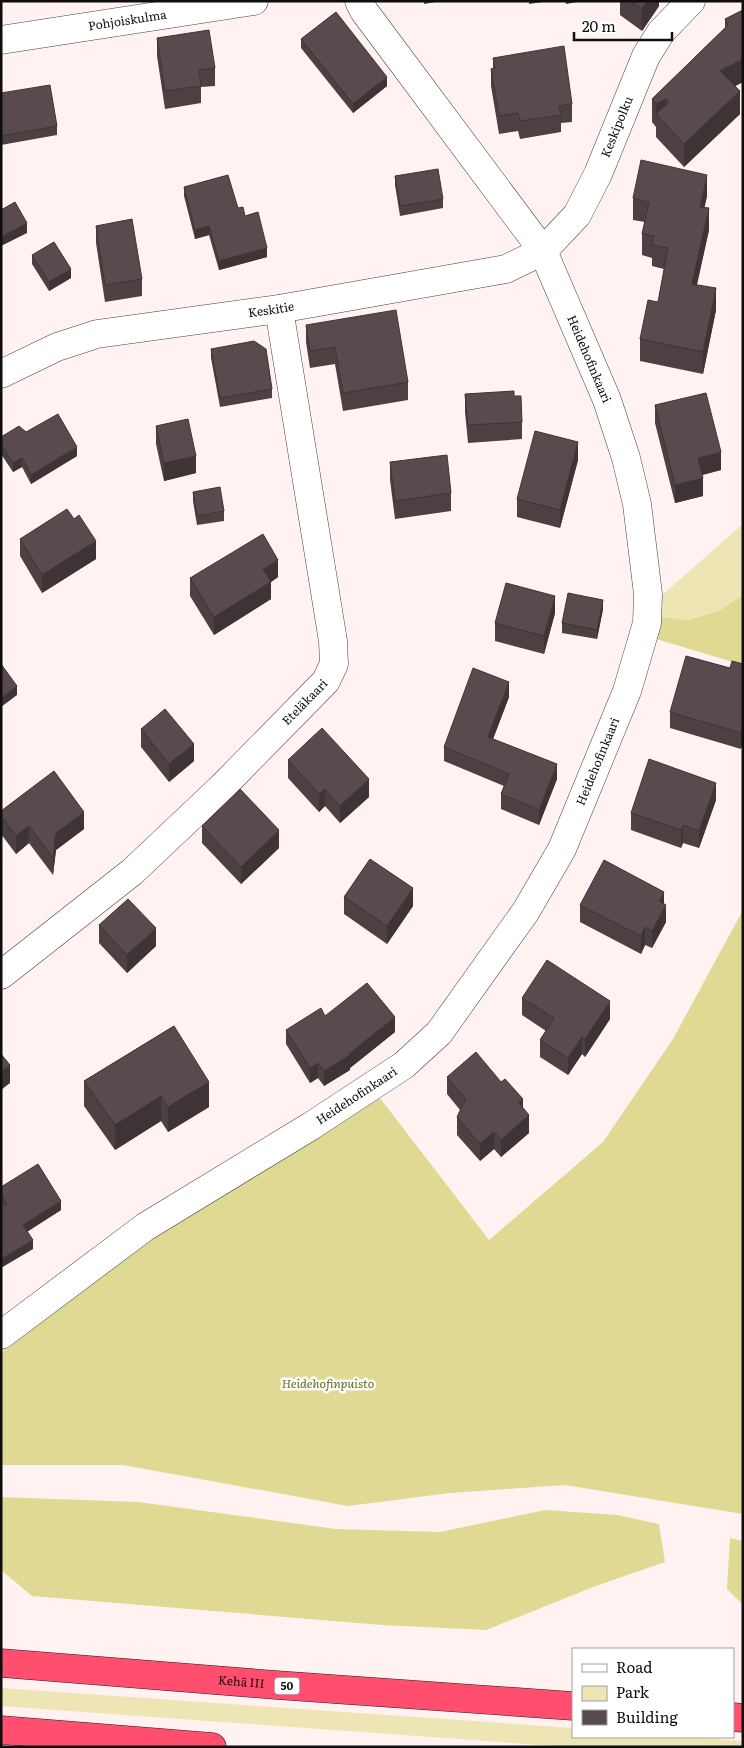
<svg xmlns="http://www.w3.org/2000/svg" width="744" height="1748" font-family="Literata,serif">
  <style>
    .green { fill: #eee5b5 }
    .forest { fill: #e0d993 }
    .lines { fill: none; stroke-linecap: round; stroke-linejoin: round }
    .minor-casing { stroke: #414141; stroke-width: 29 }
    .highway-casing { stroke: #1f1f1f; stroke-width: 29 }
    .minor { stroke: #fff; stroke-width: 28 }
    .highway { stroke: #ff4e6e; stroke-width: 28 }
    .wall { fill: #4c4042 }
    .shaded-wall { fill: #3e3436 }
    .building { fill: #584a4d; stroke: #3e3436 }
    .labels { text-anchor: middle; stroke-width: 5; stroke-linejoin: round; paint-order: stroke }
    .shield { fill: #fff; stroke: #565656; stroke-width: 1 }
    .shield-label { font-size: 11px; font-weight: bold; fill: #0e0e0e }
    .street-label { font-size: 12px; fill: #0e0e0e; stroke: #fff }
    .park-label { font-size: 12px; font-style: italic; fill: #606d18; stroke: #fff }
  </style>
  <rect width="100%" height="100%" fill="#fff2f0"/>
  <path class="green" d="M743,524v141l-93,-28 12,-42z
    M1,1688l572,40v9h119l51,4v6h-176l-566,-41z"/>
  <path class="forest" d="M743,595v70l-93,-28 6,-20 33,3 30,-9z
    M743,910v604l-178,-29 -115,8 -102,13 -225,-41h-122v-112l134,-110 245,-145 109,142 114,-98 70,-103z
    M1,1497l137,5 198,27 104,3 105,-22 72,5 42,9 6,38 -72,25 -107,43 -104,-5 -350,-29 -31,-26z
    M730,1538l13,3v64l-16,-16z"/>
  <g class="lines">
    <g class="minor-casing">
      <g id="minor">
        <path id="s1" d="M1,40l253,-39"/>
        <path id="s2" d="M1,374l56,-27 40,-13 182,-25 227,-40 37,-18 34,-36 21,-41 48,-118 15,-24 30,-31"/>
        <path id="s3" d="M1,975l131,-103 90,-85 104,-106 8,-17 -1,-23 -54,-332"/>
        <path id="s4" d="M1,1335l144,-108 166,-101 93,-61 35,-32 87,-122 36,-62 65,-158 20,-68 1,-29 -11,-90 -11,-46 -19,-58 -64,-149 -179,-240 -5,-10"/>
      </g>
    </g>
    <g class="highway-casing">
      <g id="highway">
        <path id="s5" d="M1,1663l275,22 297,21"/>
        <path d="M733,1717l10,1"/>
        <path d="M1,1730l211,17"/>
      </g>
    </g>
    <use href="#minor" class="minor"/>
    <use href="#highway" class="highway"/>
  </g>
  <path class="wall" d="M424,1h17l-17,3z
    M529,1h21l-21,3z
    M565,1h18l-17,3z
    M620,1h39v5l-17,25 -22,-16z
    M743,10v72l-8,4 5,28 -56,53 -28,-30v-10l-4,-5v-23l73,-71v-9z
    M157,38l58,30v18l-14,1v16l-36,6 -8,-53z
    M301,39l86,47 -34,27 -52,-65z
    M493,58l79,46v18l-11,1v9l-41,7 -2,-8 -19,3 -8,-48v-17l2,-1z
    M1,93l56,33v9l-56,10z
    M395,176l48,23v9l-43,8 -5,-31z
    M184,187l54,21 7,8 22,41 -48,13 -10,-35 -14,4 -11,-43z
    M707,196l-3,12 5,22 -12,55 19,25 -13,64 -63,-13v-22l18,-37 6,-33 -12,-3v-8l-10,-3v-21l3,-12 -12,-2v-22z
    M96,226l46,53v17l-37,6 -9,-59z
    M32,255l39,23 -22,13 -17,-27z
    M306,325l102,57v18l-65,11 -8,-47 -25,4 -4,-26z
    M211,349l61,40v9l-52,9 -9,-49z
    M465,394l49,2 8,26v17l-54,4 -3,-31z
    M655,405l66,65 -19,5 1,21 -28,7 -20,-80z
    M156,426l40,47 -32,8 -8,-37z
    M1,437l76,19 -46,28 -9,-17 -9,5 -12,-18z
    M578,460l-18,68 -43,-11v-18z
    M390,462l61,31v18l-56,8 -5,-39z
    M193,492l31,19v10l-27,4 -4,-24z
    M74,519l22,40 -54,34 -22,-37v-17z
    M278,577l-7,5v17l-57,36 -24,-39v-18z
    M603,609l-6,30 -35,-6v-10z
    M555,613l-11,41 -49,-13v-18z
    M743,664v77l-2,8 -71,-21v-16l60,-44z
    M509,697l-16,42 64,40 -18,46 -38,-16v-15l3,-8 -60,-25v-14z
    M141,729l53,32 -25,21 -28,-35z
    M288,760l81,37 -29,26 -15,-17 -6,6 -31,-34z
    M716,800l-17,48 -16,-5 -2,5 -50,-18v-17z
    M1,811l83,18 -28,21 -3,25 -24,-32 -13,11 -15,-20z
    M202,826l77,22 -38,36 -39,-41z
    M344,897l69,9 -26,38 -43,-30z
    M664,903l2,19 -14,26 -7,-3 -4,9 -61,-32v-17z
    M99,925l57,21 -29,27 -28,-30z
    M522,998l88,21 -25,38 -3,-3 -14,21 -28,-18v-17l6,-9 -24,-16z
    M325,1016l70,16 -45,36v2l-26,16 -6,-8 -8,5 -24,-39v-14z
    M174,1026l35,81 -41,25 -7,-11 -46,29 -31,-44v-25z
    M447,1077l76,31 6,25 -28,24 -7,-8 -14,12 -23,-26v-18l3,-7 -13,-16z
    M1,1187l60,23 -34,22 6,17 -32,-45z"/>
  <path class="shaded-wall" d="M647,1h12v5l-17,25v-22z
    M743,59v23l-23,12v-23z
    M387,77v9l-34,27v-9z
    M740,91v23l-56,53v-23z
    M666,99v23l-10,-7v-11z
    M707,175v21l-7,33v-22z
    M709,208v22l-17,75v-21z
    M27,223v10l-26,13v-9z
    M209,226v9l-14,4v-9z
    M267,248v9l-48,13v-9z
    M71,269v9l-22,13v-9z
    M716,288v22l-13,64v-22z
    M578,442v18l-18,68v-18z
    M77,447v9l-46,28v-9z
    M721,452v18l-23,6v-18z
    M196,456v17l-32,8v-18z
    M22,458v9l-9,5v-9z
    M703,478v18l-28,7v-18z
    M96,541v18l-54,34v-18z
    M278,560v17l-7,5v17l-57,36v-18l49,-48z
    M555,596v17l-11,41v-18z
    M603,600v9l-6,30v-9z
    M509,682v15l-21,55v-15z
    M17,686v9l-16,12v-9z
    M743,725v16l-2,8v-16z
    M194,744v17l-25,21v-18z
    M557,764v15l-18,46v-15z
    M369,779v18l-29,26v-17z
    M716,783v17l-17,48v-17z
    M325,789v17l-6,6v-18z
    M84,812v17l-28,21 -3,25v-17l3,-25z
    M683,825v18l-2,5v-18z
    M29,826v17l-13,11v-18z
    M279,830v18l-38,36v-17z
    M413,888v18l-26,38v-18z
    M664,892v17l2,-4v17l-14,26v-17l7,-30z
    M645,927v18l-4,9v-18z
    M156,928v18l-29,27v-18z
    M610,1001v18l-25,38v-18z
    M395,1017v15l-45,36v2l-26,16v-15l25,-17z
    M582,1037v17l-14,21v-17z
    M318,1063v15l-8,5v-15z
    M10,1065v18l-9,7v-18z
    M209,1082v25l-41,25v-25z
    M161,1096v25l-46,29v-25z
    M523,1099v18l-4,-14z
    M529,1115v18l-28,24v-17z
    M494,1132v17l-14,12v-17z
    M61,1201v9l-38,24v-9z
    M33,1240v9l-32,19v-9z"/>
  <path class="building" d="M631,1h16l-5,8z
    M743,10v49l-23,12 20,20 -56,53 -28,-30 13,-12 -3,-3 -10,5 -4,-5 76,-74 -3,-6z
    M336,12l51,65 -34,27 -52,-65z
    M209,30l6,38 -16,2 2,16 -36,5 -8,-53z
    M564,46l8,58 -13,2 2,9 -41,6 -2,-8 -19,3 -8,-47 4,-1 -2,-10z
    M50,85l7,41 -56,10v-43z
    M641,160l66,15 -7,32 9,1 -17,76 24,4 -13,64 -63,-13 8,-39 10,2 10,-54 -16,-3 2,-9 -12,-2 7,-32 -16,-4z
    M438,169l5,30 -43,7 -5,-30z
    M228,175l10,33 5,-1 2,9 13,-4 9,36 -48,13 -10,-35 -14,4 -11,-43z
    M15,202l12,21 -26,14v-27z
    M132,219l10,60 -37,6 -9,-59z
    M54,242l17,27 -22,13 -17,-27z
    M396,310l12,72 -65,11 -8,-46 -25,4 -4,-26z
    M254,341l12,8 6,40 -52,9 -9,-49z
    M514,391v5h7l1,26 -54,3 -3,-31z
    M706,393l15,59 -23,6 5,20 -28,7 -20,-80z
    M58,414l19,33 -46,28 -9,-17 -9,5 -12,-19v-7l18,-11 7,6z
    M188,419l8,37 -32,7 -8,-37z
    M535,431l43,11 -18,68 -43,-11z
    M447,455l4,38 -56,8 -5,-39z
    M220,487l4,24 -27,5 -4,-24z
    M67,509l7,10 5,-4 17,26 -54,34 -22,-36z
    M263,534l15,26 -15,9 8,13 -57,35 -24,-39z
    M506,583l49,13 -11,40 -49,-13z
    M568,593l35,7 -6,30 -35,-7z
    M686,656l44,12 2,-7 11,3v61l-2,8 -71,-21z
    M1,664l16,22 -16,12z
    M473,668l36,14 -21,55 69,27 -18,46 -38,-16 8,-20 -65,-27z
    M165,709l29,35 -25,20 -28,-35z
    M322,728l47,51 -29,27 -15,-17 -6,5 -31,-34z
    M649,759l67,24 -17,48 -16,-6 -2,5 -50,-17z
    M54,771l30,41 -28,21 -3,25 -24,-32 -13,10 -15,-20v-5z
    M240,789l39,41 -38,37 -39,-41z
    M370,859l43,29 -26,38 -43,-29z
    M604,860l60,32 -5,9 7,4 -14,26 -7,-4 -4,9 -61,-31z
    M128,899l28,29 -29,27 -28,-30z
    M547,960l63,41 -25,38 -3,-2 -14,21 -28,-18 14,-22 -32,-20z
    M367,983l28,34 -46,37 1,1 -26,16 -6,-8 -8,5 -24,-38 35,-22 4,8z
    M174,1026l35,56 -41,25 -7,-11 -46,29 -31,-44z
    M476,1052l25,30 4,-3 18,20 -4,4 10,12 -28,25 -7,-8 -14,12 -23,-27 9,-18 -19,-22z
    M1,1054l9,11 -9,7z
    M38,1164l23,37 -38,24 10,15 -32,19v-51l6,-4 -6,-9v-8z"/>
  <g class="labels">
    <rect class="shield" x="274.5" y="1677.5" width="25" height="17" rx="4"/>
    <g class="shield-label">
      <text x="287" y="1690">50</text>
    </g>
    <g class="street-label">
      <text dy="4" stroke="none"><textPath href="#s1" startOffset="128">Pohjoiskulma</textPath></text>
      <text dy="4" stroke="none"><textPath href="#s2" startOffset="706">Keskipolku</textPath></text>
      <text dy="4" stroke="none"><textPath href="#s2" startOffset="280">Keskitie</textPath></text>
      <text transform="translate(589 359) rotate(67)" y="4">Heidehofinkaari</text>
      <text dy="4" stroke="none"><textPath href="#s3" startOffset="409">Eteläkaari</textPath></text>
      <text dy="4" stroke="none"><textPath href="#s4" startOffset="849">Heidehofinkaari</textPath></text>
      <text dy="4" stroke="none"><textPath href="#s4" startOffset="429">Heidehofinkaari</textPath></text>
      <text dy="4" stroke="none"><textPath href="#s5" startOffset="241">Kehä III</textPath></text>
    </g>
    <g class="park-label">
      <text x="328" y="1388">Heidehofinpuisto</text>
    </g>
  </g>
  <rect width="744" height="1748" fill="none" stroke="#0e0e0e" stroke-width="5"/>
  <rect x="572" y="1648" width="162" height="90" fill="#ffffff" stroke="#9f9f9f"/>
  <rect x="582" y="1664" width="25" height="8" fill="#ffffff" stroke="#9f9f9f"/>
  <text x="616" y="1673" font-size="15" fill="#0e0e0e">Road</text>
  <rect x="582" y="1686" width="25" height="15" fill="#eee5b5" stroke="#9f9f9f"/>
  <text x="616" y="1698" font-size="15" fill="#0e0e0e">Park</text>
  <rect x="582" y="1710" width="25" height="15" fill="#584a4d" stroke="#9f9f9f"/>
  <text x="616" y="1723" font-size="15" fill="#0e0e0e">Building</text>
  <path d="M574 32v8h98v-8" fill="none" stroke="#0e0e0e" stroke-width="2.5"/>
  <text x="582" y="32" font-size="15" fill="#0e0e0e" stroke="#ffffff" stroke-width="4" paint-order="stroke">20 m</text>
</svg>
